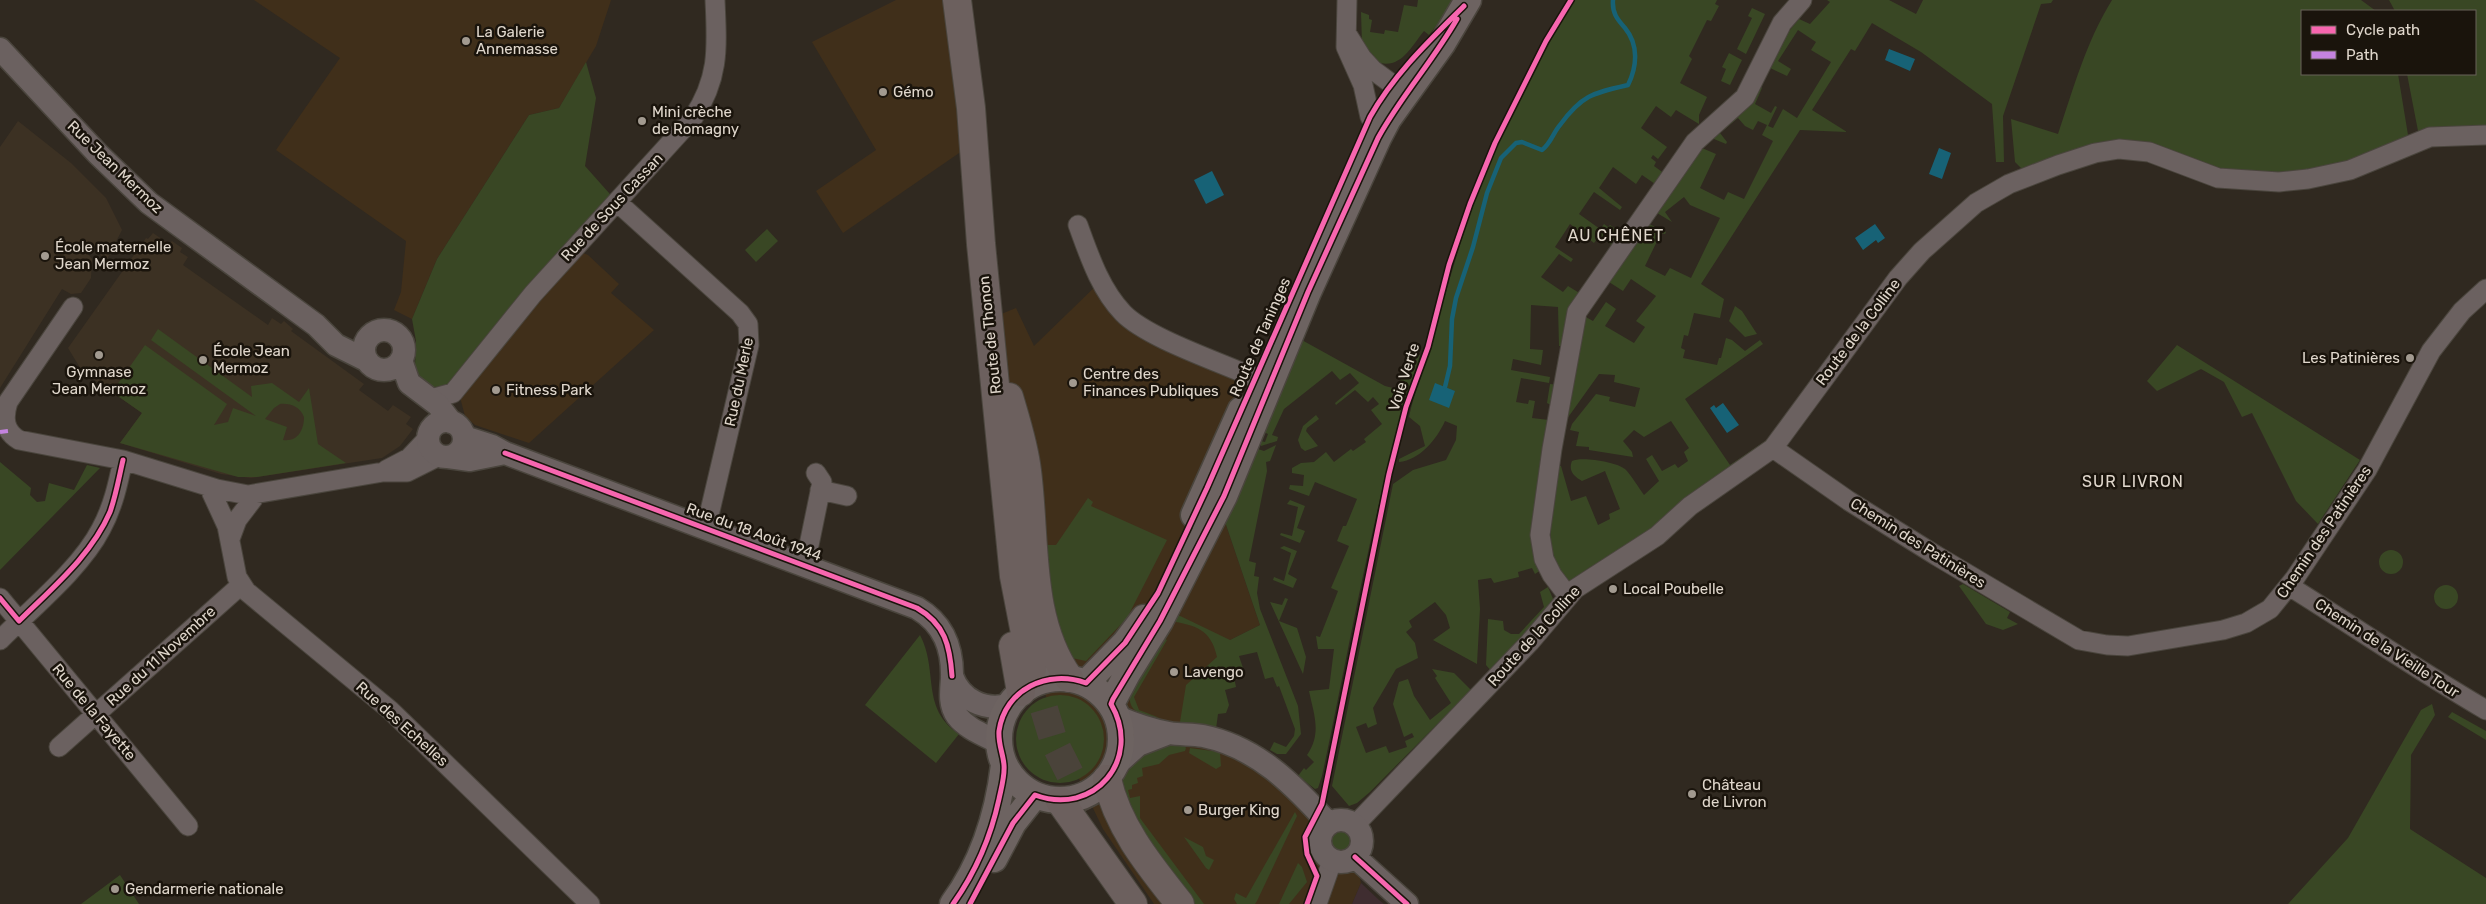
<svg xmlns="http://www.w3.org/2000/svg" width="2486" height="904" font-family="Rubik,sans-serif">
  <style>
    .built { fill: #402f1a }
    .industrial { fill: #3f2d30 }
    .education { fill: #3c3123 }
    .green { fill: #394724; fill-rule: evenodd }
    .water { fill: #176276 }
    .lines { fill: none; stroke-linecap: round; stroke-linejoin: round }
    .stream { stroke: #176276; stroke-width: 4.5 }
    .primary-tunnel { stroke: #4a433a; stroke-width: 28; stroke-dasharray: 28 14; stroke-linecap: butt }
    .minor-casing { stroke: #4a453d; stroke-width: 21 }
    .tertiary-casing { stroke: #4a453d; stroke-width: 25 }
    .secondary-casing { stroke: #4a453d; stroke-width: 29 }
    .primary-casing { stroke: #4a453d; stroke-width: 30 }
    .minor { stroke: #6b6160; stroke-width: 19 }
    .tertiary { stroke: #6b6160; stroke-width: 22 }
    .secondary { stroke: #6d6361; stroke-width: 26 }
    .primary { stroke: #6c605e; stroke-width: 28 }
    .quiet { stroke: #c483df; stroke-width: 4; stroke-dasharray: 8 4; stroke-linecap: butt }
    .cycleway-casing { stroke: #1a140c; stroke-width: 8 }
    .cycleway { stroke: #f766af; stroke-width: 5 }
    .poi-dot { fill: #a29a90; stroke: #1a140c; stroke-width: 2 }
    .labels { text-anchor: middle; stroke-width: 5; stroke-linejoin: round; paint-order: stroke }
    .poi-label { font-size: 15px; fill: #e0d7cc; stroke: #1a140c; text-anchor: start }
    .street-label { font-size: 15px; fill: #e0d7cc; stroke: #1a140c }
    .neighbourhood-label { font-size: 16px; letter-spacing: 1px; fill: #e0d7cc; stroke: #1a140c }
  </style>
  <rect width="100%" height="100%" fill="#302920"/>
  <path class="built" d="M254,0h357l-15,46 -37,62 -30,7 -92,144 -25,60 -18,-9 7,-18 5,-51 -130,-91 64,-92z
    M896,0h67l15,140 -135,93 -27,-42 60,-41 -64,-108z
    M574,249l14,6 31,29 -8,9 43,37 -125,113 -54,-18 -10,-9 -8,-30z
    M1101,281l13,21 134,73 -59,131 34,10 37,109 -30,15 -13,17 -1,72 139,128 6,26 -9,21h-198l-51,-75 -42,-88 -25,-74 -42,-350 22,-9 18,38z"/>
  <path class="industrial" d="M1361,883l18,17 5,4h-32z"/>
  <path class="education" d="M18,121l53,42 35,35 16,32 -18,35 -7,-21 -10,9 5,6 -1,19 -10,15 -10,1 -9,-5 -62,99v-241z
    M153,233l16,11 3,-3 10,7 -2,4 8,5 -5,8 85,60 4,-7 9,6 3,-3 9,8 -2,2 73,53 -5,6 29,21 5,-6 18,12 -5,7 7,5 -13,17 -18,12 -131,20 -30,-4 -101,-31 22,-30 -60,-42 -14,-23 78,-110 2,1z"/>
  <path class="green" d="M1418,0h39l-28,35 -5,-4c-14,17 -23,39 -48,31l-14,-18 -1,-32 8,3v4l3,1 -2,12 14,2 1,-4 13,2 6,-27 13,2z
    M1575,0h142l-2,4 4,2 -8,15 -4,-1 -18,36 3,3 -12,24 27,14 -8,18v9l-23,-14 -5,7 -15,-11 -15,22 26,19 -9,12 -5,-4 -2,3 5,4 -2,4 11,8 -7,12 -16,-11 -6,9 -23,-17 -14,21 23,19 -2,3 -26,-18 -15,22 21,15 4,-5 4,3 2,-2 13,9 -9,13 -15,-11 -5,7 -24,-19 -15,23 18,12 -2,3 -12,-8 -18,23 22,15 5,-6 13,8 -17,53 -5,-1 -1,-39 -27,-2 -1,44 13,1 -2,15 -28,-6 -2,11 39,7 -1,6 -28,-5 -5,24 12,2 1,-4 6,1 -3,17 17,2 2,-15 -4,-2 3,-19 9,1 -18,185 -6,4 -3,-6 -14,4 1,5 -25,6 -3,-5 -13,2 2,29 -3,55 -44,-24 17,-12 -4,-13 -11,-13 -26,19 3,6 -6,5 9,11 3,15 -22,11 -23,39 4,16 -9,4 -2,-5 -10,4 10,26 20,-7 3,7 18,-6 -2,-6 9,-4 -2,-4 -8,4 -11,-33 6,-22 9,-3 6,17 16,24 21,-17 -16,-25 2,-2 -5,-7 22,4 17,17 -101,102 -13,11 -8,3 -17,-20 61,-302 20,-14 33,-10 10,-20 1,-14 -12,-5c-8,18 -25,39 -46,41v-3l26,-13 -5,-20 -11,-9c5,-25 16,-48 22,-73 19,-66 37,-134 66,-197 22,-51 49,-100 78,-147z
    M1827,0h62l27,14 7,-14h130l-2,3 -10,1 -38,112 1,46h-8l-4,-58 -71,-52 -49,-29 -17,28 -4,-2 -39,61 35,22 -47,-2 -99,154 23,15 -4,19 -26,-5 -6,23 -4,-1 -3,13 4,2 -2,8 34,7 2,-7h2l5,-20 6,2 13,11 15,-11 3,4 -78,55 45,66 41,-28 -12,13 -87,59 -12,14 -65,43c-11,1 -15,13 -26,15 -31,-30 -15,-77 -10,-115h2l10,35 15,-5 12,29 12,-6 -1,-5 11,-5 -15,-38 -23,10c-8,-5 -14,-10 -10,-20 9,-5 45,1 53,8 7,7 13,18 19,26l15,-14 -13,-22 6,-4 10,16 13,-7 3,4 10,-7 -4,-9 5,-4 -18,-27 -27,16 -10,-7 -11,11 9,11 1,5 -44,-7v-3l-13,-1 3,-14 -9,-2 2,-6 24,-30 14,3 -1,4 26,6 5,-19 -26,-6 1,-7 -16,-1 -35,49 20,-107 9,5 13,-19 10,7 -11,17 29,17 11,-16 -9,-6 20,-25 -25,-17 -8,12 -14,-9 40,-58 17,8 -1,2 -4,-1 -16,33 20,10 5,-8 21,10 29,-60 -30,-13 -6,-8 -19,15 7,10 -15,-9 45,-65 14,6 -16,34 24,12 4,-8 16,7 29,-58 -11,-6 5,-10 -9,-4 -5,9 -8,-4 -7,-8 -18,15 7,9 -1,2 -12,-5v-4l46,-49 2,2 -7,16 16,9 4,-7 2,1 -9,19 5,2 10,-19 14,9 34,-56 -20,-12 5,-8 -18,-12 -20,31 13,8 -4,7 -17,-8 19,-37 10,-12 11,5 20,-22z
    M2112,0h249l15,11h-74v63h96l11,67 -27,11 -56,15 -21,4 -42,4 -45,-4 -69,-26 -126,25 -8,-8 -4,-43 47,15c16,-47 28,-92 54,-134z
    M2389,0h97v132l-67,4 -12,-62h68v-63h-80z
    M1752,8l13,6 -19,40 -9,-5 15,-31 -4,-2z
    M1729,53l13,7 -12,25 -9,-4 5,-12 -4,-2z
    M586,62l10,36 -11,68 32,36 -160,184 -23,1 -13,-7 -6,-14 1,-25 -4,-22 25,-60 92,-144 30,-7z
    M767,229l11,12 -22,21 -11,-12z
    M1735,306l7,5 15,23 -12,3 -16,-16z
    M158,329l94,68 -1,-11 21,-3 27,19 10,-14 9,56 28,19 -89,14h-19l-118,-34 22,-30 -30,-21 33,-47 82,59 -13,21 14,-3 5,-14 23,8 -105,-76zM280,404c11,-1 20,3 24,13 0,14 -7,25 -21,23l4,-13 -22,-8 9,-11z
    M1300,339l85,47 12,3 14,-37 9,3c-45,137 -68,281 -98,421l-4,12 -3,1 -17,-13 6,-8 2,2 8,-8 -7,-7c15,-22 7,-40 2,-64l20,-2 5,-40h-16l-2,-13 4,1 18,-46 -7,-3 18,-42 -12,-5 6,-15h3l11,-27 -42,-17 -6,14 -20,-7 1,-4 13,1 1,-11 -12,-2v-5l9,-5 13,-1 12,-10 8,10 17,-13 2,2 13,-9 -2,-3 18,-15 -11,-14 8,-6 -6,-7 -5,5 -13,-12 -19,15 -1,-2 24,-20 -9,-10 -10,7 -8,-9 -48,38 -12,26 6,2 -1,4 -16,5v-5l4,1 3,-8 -6,-3z
    M2177,345l183,115 -42,64 -22,-23 -44,-88 -10,4 -18,-35 -23,-13 -44,22 -10,-10z
    M1316,415l3,4 -12,9 -1,3 12,15 -13,5 -4,-3 -3,-8 5,-14z
    M1256,445l2,4 6,2 12,-6 -6,16 -4,1 1,9 -18,90 7,2 -2,13 5,1 -2,16 3,16 38,97 3,28 -15,20h-9l-7,-4 4,-8 12,5 8,-11 1,-7 -16,-43 -2,1 -4,-10 -8,2 -8,-27 -18,4 5,15 -6,2 -4,4 2,10 -11,3 4,15 -3,8 -8,1 -2,15 -36,-7 6,-37 31,-28c-6,-28 -22,-32 -47,-36l4,-8 56,27 30,-15 -37,-109z
    M0,462l31,26 -1,7 7,7 8,-1 4,-18 25,7 13,-25 13,3 -100,102z
    M1088,498l5,4 -2,4 76,34 -40,78 -41,43 -14,-3 -13,-17 -15,-96h12z
    M1290,500l15,6 -8,22 8,3 -5,12 -20,-8 1,-2 11,3 6,-29 -11,-3z
    M1284,546l13,5 -9,23 9,5 -4,9 -20,-8 1,-3 10,4 7,-28 -11,-5z
    M2379 562a12 12 0 1 1 24 0a12 12 0 1 1-24 0Z
    M1963,584l47,28 -3,6 11,6 -15,6 -17,-6 -27,-38z
    M2434 597a12 12 0 1 1 24 0a12 12 0 1 1-24 0Z
    M1548,587l6,14 -62,71 -6,-7 2,-46 15,2 1,9 7,4h8l25,-27 -4,-15z
    M1285,598l3,1 -9,22 18,7 9,29 -3,17 -33,-72 12,3z
    M920,635c19,36 0,73 39,99l-23,29 -71,-58z
    M1162,637l5,3 -33,57 5,13 21,8c-16,-3 -33,-4 -30,-25z
    M1016 739a44 44 0 1 1 88 0a44 44 0 1 1-88 0Z
    M2432,704l3,11 -24,40 -1,74 76,49v26h-198l60,-66 73,-128z
    M2452,712l34,19v9l-38,-23z
    M1167,745h17l2,3 -1,3 -16,4 -10,9 -17,4 1,8 -6,2 1,5 -6,2v4l-4,1 2,8 10,-2v22l64,86h-11l-62,-83 -9,-40 16,-25z
    M1190,748l30,4 1,14 -5,3 -27,-16z
    M1295,812l2,4 -40,85 -2,3h-18l-3,-5 2,-6 10,5z
    M1327 841a14 14 0 1 1 28 0a14 14 0 1 1-28 0Z
    M1184,837l19,10 3,9 8,4 -5,10 -3,-2z
    M1298,863l4,4 5,15 -18,22h-10z
    M120,875l19,29h-58z"/>
  <path class="water" d="M1889,49l26,10 -5,12 -25,-11z
    M1939,148l12,5 -9,26 -13,-5z
    M1212,171l12,24 -18,9 -12,-24z
    M1875,224l10,14 -7,5 -2,-3 -13,10 -8,-12z
    M1435,383l20,8 -6,17 -20,-8z
    M1723,403l16,22 -12,8 -17,-25 4,-3 2,3z"/>
  <g class="lines">
    <path class="stream" d="M1445,387l5,-21 2,-47 4,-21 17,-51 14,-54 14,-35 15,-15 6,-1 20,8c9,-7 11,-17 18,-25 22,-30 33,-32 68,-40 9,-18 11,-40 -3,-57 -8,-9 -13,-15 -12,-28"/>
    <path class="primary-tunnel" d="M1032,669l22,73 34,68"/>
    <g class="minor-casing">
      <path id="minor" d="M1347,0l-1,47 17,38 7,32
        M1347,34l15,24 11,12 19,14 1,16 -8,14
        M617,202l123,111 8,11 1,21 -43,183
        M1078,225c11,30 22,64 45,88 24,25 97,49 132,65
        M73,307l-65,95c-5,16 -4,29 11,38l104,20 94,29 31,6 135,-23h24l32,-16
        M431,399l22,-6 80,-99 160,-176c27,-41 24,-71 22,-118
        M1773,448l76,53 88,55 142,84 28,5 21,1 95,-16 23,-7 24,-14 25,-31 72,-108 64,-119 31,-40 24,-22
        M386,470l23,-12 19,-20
        M209,487l18,39 10,51 9,14 144,119 200,194
        M820,490l27,6
        M230,539l7,-19 19,-25
        M808,550l14,-68 -6,-9
        M2289,586c66,41 130,85 197,124
        M1568,596l-16,-21 -8,-16 -4,-24 12,-86 25,-137 118,-170 50,-45 37,-74 20,-23
        M0,598l188,228
        M0,640c32,-32 81,-72 101,-111 12,-22 17,-45 22,-69
        M59,747l182,-162
        M1355,825l175,-183 45,-53 82,-53 33,-30 83,-58 125,-170 24,-27 54,-48 33,-19 49,-19 37,-12 24,-4 30,3 69,26 61,4 29,-3 42,-9 80,-33 56,-2
        M1317,904l15,-43"/>
    </g>
    <g class="tertiary-casing">
      <path id="tertiary" d="M0,49l98,105 51,49 167,122 20,20 30,15
        M364 350a20 20 0 1 1 40 0a20 20 0 1 1-40 0Z
        M401,360l8,23 29,22 13,17
        M428 439a18 18 0 1 1 36 0a18 18 0 1 1-36 0Z
        M464,437l28,9 13,7 412,155c27,16 36,40 35,71 -1,12 -3,26 5,37 10,13 28,19 42,27
        M448,457l22,3 35,-7
        M952,676c9,24 32,35 56,29
        M1118,717c16,7 34,13 51,16 11,2 23,1 34,3 54,11 90,48 126,88
        M1116,765l22,-20 31,-12
        M1320 841a21 21 0 1 1 42 0a21 21 0 1 1-42 0Z
        M1355,857l52,47"/>
    </g>
    <g class="secondary-casing">
      <path id="secondary" d="M1194,515l47,-105
        M999 739a61 61 0 1 1 122 0a61 61 0 1 1-122 0Z
        M1086,683l39,-40 19,-25
        M1111,704l16,-30 33,-53 64,-125 84,-204 70,-154 10,-19 54,-75 26,-44
        M994,859l19,-36 22,-28
        M953,904c30,-41 45,-89 51,-139"/>
    </g>
    <g class="primary-casing">
      <path id="primary" d="M957,0l14,108 10,136 33,332 18,93
        M1009,397c7,24 15,48 18,74 9,69 0,148 42,207
        M1013,646l8,46
        M1107,779c11,49 43,87 73,125
        M1060,801l73,103"/>
    </g>
    <use href="#minor" class="minor"/>
    <use href="#tertiary" class="tertiary"/>
    <use href="#secondary" class="secondary"/>
    <use href="#primary" class="primary"/>
    <path class="quiet" d="M0,432l8,-1"/>
    <g class="cycleway-casing">
      <path id="cycleway" d="M505,453l412,155c28,16 33,38 35,68
        M0,598l19,23c33,-33 72,-65 91,-109 6,-17 9,-35 13,-52
        M1355,857l52,47
        M953,904c22,-31 38,-68 46,-105 2,-10 6,-23 5,-34 -1,-12 -6,-21 -5,-34 6,-42 49,-62 87,-48l39,-40 33,-50 49,-105 163,-371c24,-43 60,-77 94,-111
        M970,904l43,-81 22,-28c59,22 108,-36 76,-91l2,-5 47,-78 64,-125 84,-204 70,-154c23,-42 55,-77 79,-119
        M1307,904l10,-28 -10,-22 -2,-17 17,-33 67,-330 17,-67 22,-60 21,-82 21,-61 25,-61 51,-102 25,-41"/>
    </g>
    <use href="#cycleway" class="cycleway"/>
  </g>
  <g class="poi-dot">
    <circle cx="466" cy="41" r="5"/>
    <circle cx="883" cy="92" r="5"/>
    <circle cx="642" cy="121" r="5"/>
    <circle cx="45" cy="256" r="5"/>
    <circle cx="99" cy="355" r="5"/>
    <circle cx="2410" cy="358" r="5"/>
    <circle cx="203" cy="360" r="5"/>
    <circle cx="1073" cy="383" r="5"/>
    <circle cx="496" cy="390" r="5"/>
    <circle cx="1613" cy="589" r="5"/>
    <circle cx="1174" cy="672" r="5"/>
    <circle cx="1692" cy="794" r="5"/>
    <circle cx="1188" cy="810" r="5"/>
    <circle cx="115" cy="889" r="5"/>
  </g>
  <g class="labels">
    <g class="poi-label">
      <text x="476" y="37">La Galerie<tspan x="476" dy="17">Annemasse</tspan></text>
      <text x="893" y="97">Gémo</text>
      <text x="652" y="117">Mini crèche<tspan x="652" dy="17">de Romagny</tspan></text>
      <text x="55" y="252">École maternelle<tspan x="55" dy="17">Jean Mermoz</tspan></text>
      <text x="213" y="356">École Jean<tspan x="213" dy="17">Mermoz</tspan></text>
      <text x="2400" y="363" text-anchor="end">Les Patinières</text>
      <text x="99" y="377" text-anchor="middle">Gymnase<tspan x="99" dy="17">Jean Mermoz</tspan></text>
      <text x="1083" y="379">Centre des<tspan x="1083" dy="17">Finances Publiques</tspan></text>
      <text x="506" y="395">Fitness Park</text>
      <text x="1623" y="594">Local Poubelle</text>
      <text x="1184" y="677">Lavengo</text>
      <text x="1702" y="790">Château<tspan x="1702" dy="17">de Livron</tspan></text>
      <text x="1198" y="815">Burger King</text>
      <text x="125" y="894">Gendarmerie nationale</text>
    </g>
    <g class="street-label">
      <text transform="translate(115 167) rotate(44)" y="5">Rue Jean Mermoz</text>
      <text transform="translate(612 207) rotate(-47)" y="5">Rue de Sous Cassan</text>
      <text transform="translate(1858 332) rotate(-53)" y="5">Route de la Colline</text>
      <text transform="translate(990 335) rotate(-96)" y="5">Route de Thonon</text>
      <text transform="translate(1260 337) rotate(-66)" y="5">Route de Taninges</text>
      <text transform="translate(1404 377) rotate(-72)" y="5">Voie Verte</text>
      <text transform="translate(739 382) rotate(-78)" y="5">Rue du Merle</text>
      <text transform="translate(754 532) rotate(20)" y="5">Rue du 18 Août 1944</text>
      <text transform="translate(2324 532) rotate(-56)" y="5">Chemin des Patinières</text>
      <text transform="translate(1918 543) rotate(32)" y="5">Chemin des Patinières</text>
      <text transform="translate(1534 636) rotate(-48)" y="5">Route de la Colline</text>
      <text transform="translate(2387 648) rotate(33)" y="5">Chemin de la Vieille Tour</text>
      <text transform="translate(161 656) rotate(-42)" y="5">Rue du 11 Novembre</text>
      <text transform="translate(94 712) rotate(50)" y="5">Rue de la Fayette</text>
      <text transform="translate(402 724) rotate(42)" y="5">Rue des Echelles</text>
    </g>
    <g class="neighbourhood-label">
      <text x="1616" y="241">AU CHÊNET</text>
      <text x="2133" y="487">SUR LIVRON</text>
    </g>
  </g>
  <rect x="2301" y="10" width="175" height="65" fill="#1a140c" stroke="#696259"/>
  <rect x="2311" y="26" width="25" height="8" fill="#f766af" stroke="#696259"/>
  <text x="2346" y="35" font-size="15" fill="#e0d7cc">Cycle path</text>
  <rect x="2311" y="51" width="25" height="8" fill="#c483df" stroke="#696259"/>
  <text x="2346" y="60" font-size="15" fill="#e0d7cc">Path</text>
</svg>
